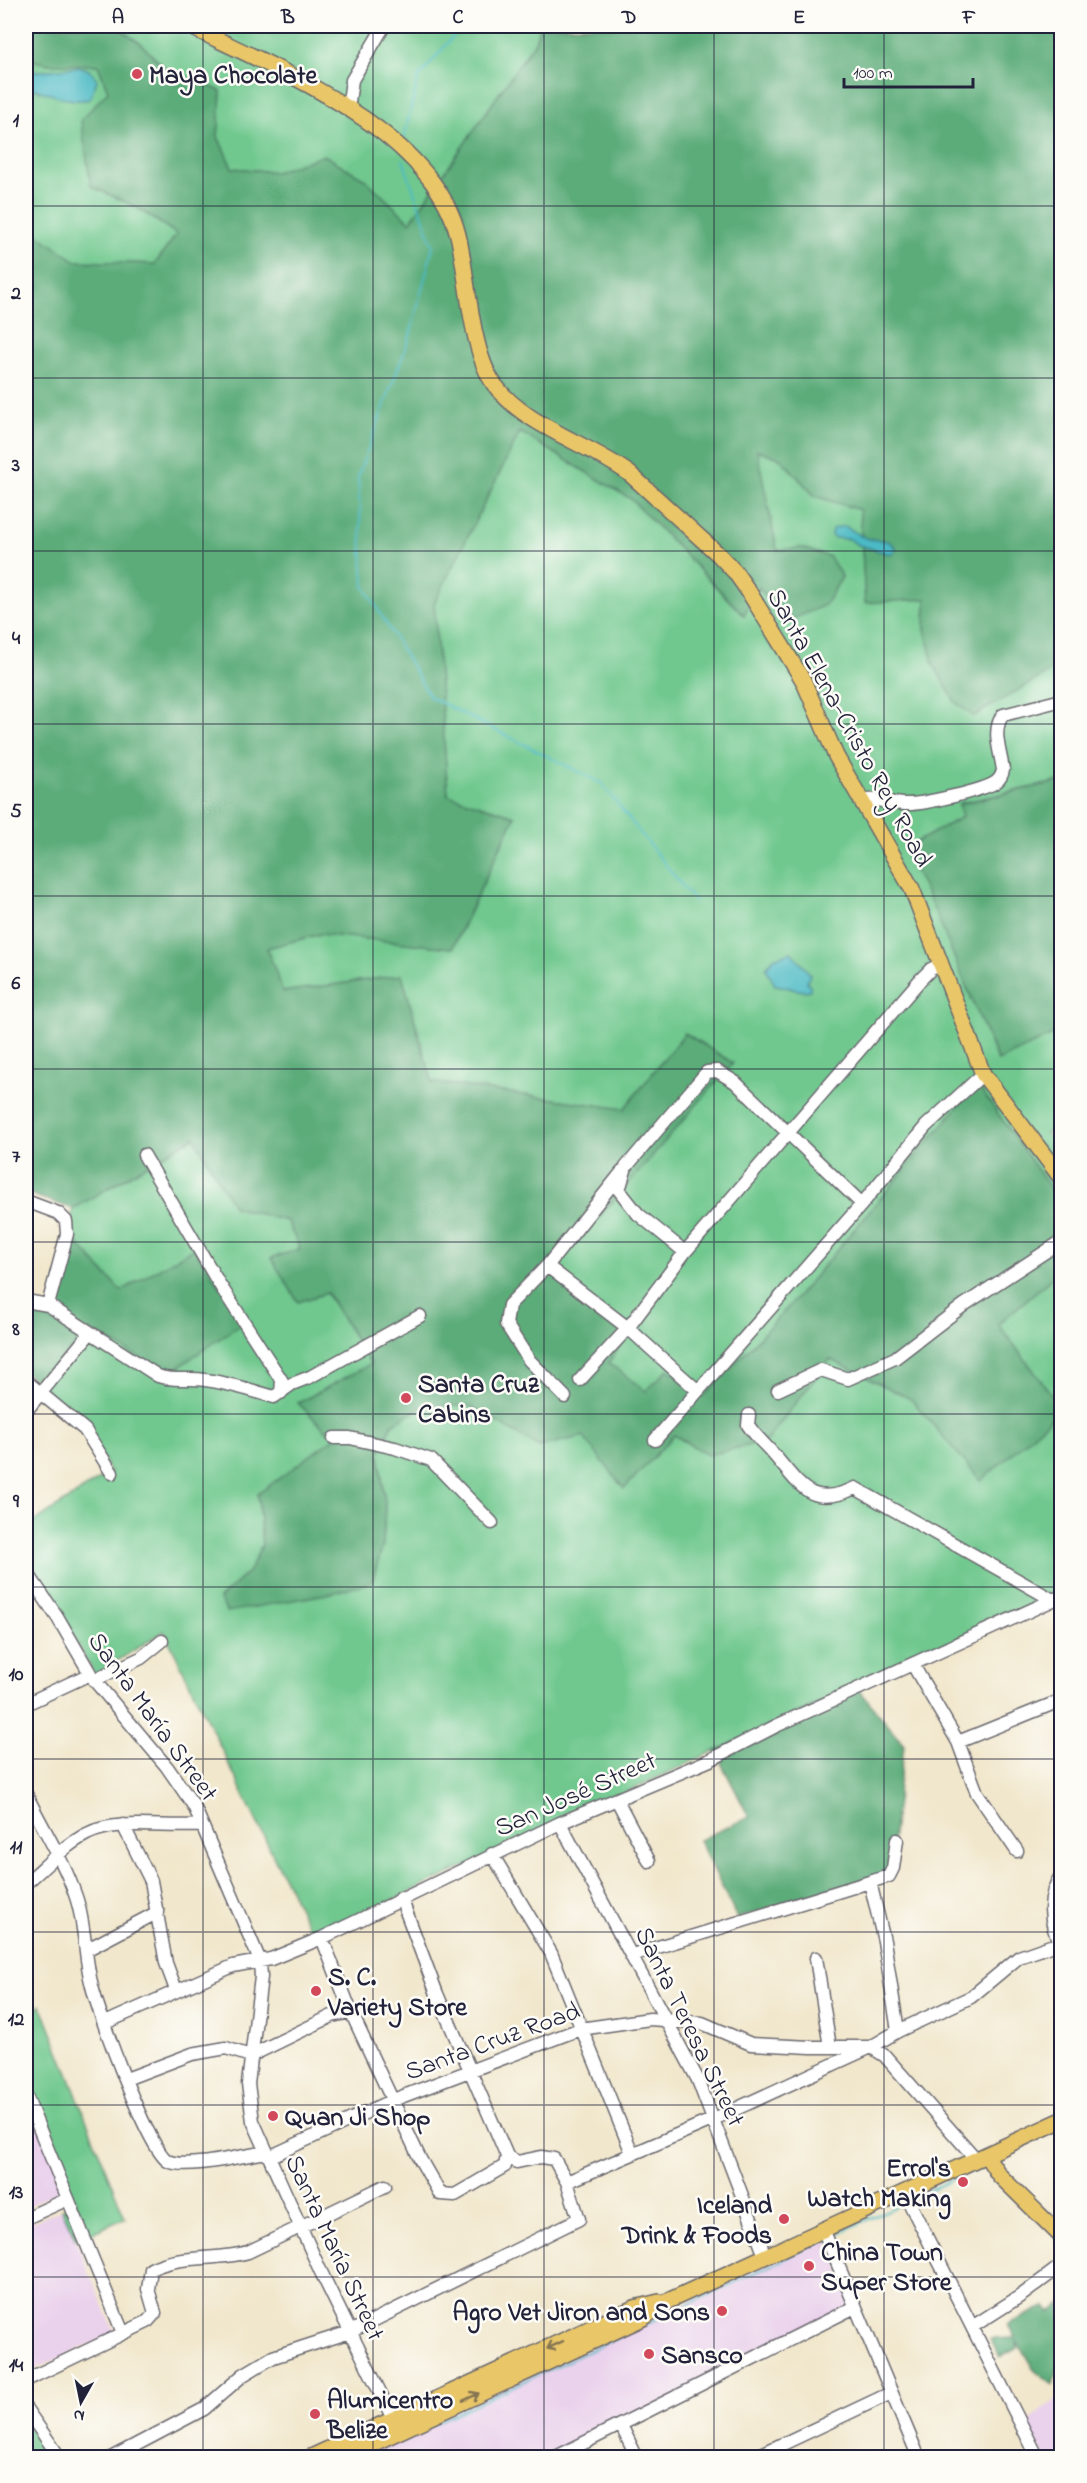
<svg xmlns="http://www.w3.org/2000/svg" width="1087" height="2483" font-family="'Indie Flower',sans-serif">
  <style>
    .built { fill: #ead1ec }
    .green { fill: #70c88e; stroke: #497564; stroke-width: 1.5 }
    .forest { fill: #5cac79; stroke: #3f675a; stroke-width: 1.5 }
    .water { fill: #4bbac4; stroke: #366e80; stroke-width: 1.5 }
    .lines { fill: none; stroke-linecap: round; stroke-linejoin: round }
    .stream { stroke: #4bbac4; stroke-width: 2 }
    .minor-casing { stroke: #6a676e; stroke-width: 15 }
    .major-casing { stroke: #6a676e; stroke-width: 18 }
    .minor { stroke: #fff; stroke-width: 12 }
    .major { stroke: #e9c769; stroke-width: 15 }
    .oneway { stroke: #867452 }
    .grid { fill: none; stroke: #22223b; stroke-width: 1.5; stroke-opacity: 0.55 }
    .poi-dot { fill: #d1495b; stroke: #fdfcf7; stroke-width: 2 }
    .labels { text-anchor: middle; stroke-width: 5; stroke-linejoin: round; paint-order: stroke }
    .poi-label { font-size: 26px; font-weight: bold; fill: #22223b; stroke: #fdfcf7; text-anchor: start }
    .street-label { font-size: 26px; fill: #22223b; stroke: #fdfcf7 }
    .neatline { fill: none; stroke: #22223b; stroke-width: 2 }
    .grid-label { font-size: 20px; text-anchor: middle; font-weight: bold; fill: #22223b }
  </style>
  <rect width="100%" height="100%" fill="#fdfcf7"/>
  <filter id="ink" filterUnits="userSpaceOnUse"><feTurbulence type="fractalNoise" baseFrequency=".0167" numOctaves="2"/><feDisplacementMap in="SourceGraphic" scale="12" xChannelSelector="R" yChannelSelector="G"/><feConvolveMatrix kernelMatrix="1 2 1 2 8 2 1 2 1" color-interpolation-filters="sRGB"/></filter>
  <filter id="wash" filterUnits="userSpaceOnUse"><feTurbulence type="fractalNoise" baseFrequency=".008" numOctaves="4" result="noise"/><feDisplacementMap in="SourceGraphic" scale="24" xChannelSelector="R" yChannelSelector="G"/><feGaussianBlur stdDeviation="1.35" result="paint"/><feColorMatrix in="noise" values="0 0 0 0 0 0 0 0 0 0 0 0 0 0 0 0 0 1.4 0 .05"/><feComposite in="paint" operator="in"/></filter>
  <g filter="url(#wash)">
    <rect width="100%" height="100%" fill="#f1e7cc"/>
    <path class="built" d="M26,2100l42,86 -42,21z
      M62,2209l53,124 -89,40v-148z
      M826,2234l29,73 -302,150 -200,1 376,-175z
      M1061,2396v61h-17l-18,-34z"/>
    <path class="green" d="M116,26h424l-5,16 -125,181 -45,-44 -41,-24 -48,17 -44,-4 -14,-31 3,-46 -54,-21 -27,-27z
      M26,59l23,5 49,1 10,26 -17,95 45,21 41,27 -22,30 -79,-3 -50,-34z
      M520,432l111,67 112,116 16,-29 13,21 63,-19 7,-11 -40,-29 -25,3 -21,-102 24,9 35,38 45,14 5,92 61,-3 -1,30 49,87 87,-51v116l-102,22 3,14 -58,32 27,52 66,159 57,-26 7,10v80l-15,9 15,21v49l-84,-119 -183,217 -90,95 -57,-4 -39,-29 -53,-95 177,-205 -47,-30 -61,76 -192,-27 -30,-107 -120,17 -15,-44 53,-14 133,14 62,-132 -67,-21 -14,-192z
      M194,1137l40,70 53,14 13,28 -28,9 54,35 45,71 -73,39 36,35 -76,56 4,51 -13,26 -30,28 153,-17 11,-38 2,-40 -6,-51 13,-29 34,-19 44,1 69,41 44,-11 91,-1 34,20 58,-14 64,-82 81,40 70,81 80,-70v181l-748,346 -149,-306 -69,44 -60,-102 -9,-9v-37l84,-55 -19,-34 -52,-54 51,-54 31,-39 -53,-58 5,-24z
      M1061,1270v137l-63,-83z
      M41,2005l84,213 -49,22 -14,-31 14,-7 -50,-102v-76z
      M26,2421l23,36h-23z"/>
    <path class="forest" d="M26,26h90l24,17 27,27 54,21 -3,46 14,31 44,4 48,-17 41,24 45,43 125,-180 5,-16h521v639l-87,51 -19,-14 -22,-38 -8,-35 1,-30 -61,4 -5,-93 -45,-14 -35,-38 -23,-8 20,100 25,-2 28,9 12,20 -17,28 -32,14 -21,-12 -13,-20 -15,28 -113,-116 -111,-67 -86,172 14,191 67,21 -63,132 -132,-14 -53,14 16,44 119,-17 30,107 192,27 61,-76 48,30 -178,205 73,66 -19,29 37,28 22,-22 36,27 90,-95 183,-217 84,119v67l-63,54 63,83v3l-80,71 -70,-82 -81,-40 -64,82 -58,14 -34,-20 -50,54 -41,-53 -44,11 -69,-41 -44,-1 -34,19 -13,29 6,51 -2,40 -11,38 -40,11 -105,19 -8,-13 30,-28 13,-26 -4,-51 76,-56 -36,-35 73,-39 -44,-71 -29,9 -27,-44 29,-9 -13,-28 -53,-14 -40,-70 -121,72 -47,-16v-966l50,34 79,3 22,-30 -41,-27 -45,-21 -10,-66 27,-29 -10,-26 -49,-1 -23,-5z
      M1061,781v263l-7,-10 -56,27 -67,-159 -27,-53 58,-32 -3,-13z
      M68,1233l53,58 73,-43 50,74 -76,52 -78,-44 -51,54 -13,-11v-67l26,5z
      M857,1687l47,58 -16,129 -151,44 -38,-78 50,-23 -34,-66z
      M1061,2304v64l-5,2 -3,15 -19,-15 -17,-29 1,7 -18,9 -10,-18 25,-1 -7,-14 38,-18 5,6z"/>
    <path class="water" d="M79,67c9,1 13,4 18,13l-7,19c-20,5 -42,-7 -60,-11l-3,-10 5,-6z
      M844,526c8,3 15,10 22,12 12,4 24,-2 30,12l-6,4 -32,-9 -9,-6 -15,-1 -3,-3 1,-6z
      M791,952l19,22 -3,8 3,3v5c-13,3 -22,-4 -35,-5l-9,-17 8,-10z"/>
    <g class="lines">
      <path class="stream" d="M403,143l15,-65 44,-52
        M403,160l30,86 -24,93 -51,137 6,110 66,111 171,86 94,119
        M915,2197l71,-33
        M832,2236l69,-32
        M645,2325l179,-85
        M422,2429l199,-93"/>
    </g>
  </g>
  <g filter="url(#ink)">
    <g class="lines">
      <g class="minor-casing">
        <path id="minor" d="M348,109l4,-29 32,-54
          M861,801c17,-4 29,3 45,3 15,1 79,-14 90,-22 4,-3 6,-6 7,-12 -2,-17 -12,-40 0,-55l59,-15
          M144,1155l74,127 64,99 -1,12
          M26,1201l32,12 8,8 1,13 -19,71
          M685,1252l-47,-38 -19,-24 7,-23 81,-95 10,-1 18,11 127,122
          M547,1266l81,62 69,62
          M26,1301l22,4 110,71c16,6 31,1 47,4 24,3 46,10 69,17l18,-13 18,-7 110,-61
          M580,1380l48,-52 57,-76 236,-273 10,-10 11,-5
          M26,1381l59,49 27,43
          M778,1390l43,-20 27,9 47,-21 69,-53 98,-64
          M565,1397l-36,-37 -23,-36 3,-19 38,-39 75,-94
          M26,1411l64,-78
          M749,1415l-1,10c8,12 18,20 27,31 27,32 37,52 80,32l198,112
          M334,1438h16l45,10 36,12 61,63
          M655,1440l207,-236 64,-78 57,-52
          M26,1571l32,47 36,62 73,87 27,39 66,155 1,16 -13,107 5,37 67,149 77,157
          M913,1665l45,77 19,51 40,58
          M94,1680l47,-22 21,-17
          M26,1704l64,-30
          M958,1742l104,-42
          M26,1794c16,33 38,67 50,103 10,29 8,60 16,89 6,26 57,166 76,175 18,9 77,-6 99,-9
          M617,1800l32,61
          M560,1823l138,257 67,176
          M123,1825l28,56 15,82 10,27
          M492,1854l59,99 81,200
          M1062,1874c-16,23 -13,50 0,74
          M870,1882l14,59 14,90
          M26,1883c19,-16 39,-38 61,-49 30,-16 81,-5 115,-9
          M322,1938l29,74 69,147 20,35 15,1 50,-29 2,-10
          M86,1950l72,-38
          M632,1955l257,-79 4,-8 4,-28
          M816,1958l14,89
          M105,2023l128,-57 38,-7 51,-21 238,-115 150,-63 66,-34 286,-130
          M126,2079l66,-25 34,-6 24,8 82,-40 19,-4
          M26,2096l97,237
          M269,2157l124,-57 187,-71 70,-10 52,4 49,21 60,3h60l14,9 91,103
          M567,2182l147,-63 157,-72 27,-16 73,-34 48,-40 40,-14
          M904,2192l134,266
          M26,2218l42,-19
          M823,2229l96,229
          M972,2327l50,-32 40,-30
          M26,2380l121,-58 8,-9 -7,-24 3,-20c29,-15 66,-8 97,-17l137,-66
          M26,2409l34,49
          M621,2425l16,33
          M111,2458l93,-49 39,-34 30,-18 77,-25 229,-113 -12,-37 -13,-23 -13,-2 -24,5 -10,-6 -70,-162 -36,-96
          M554,2458l301,-151
          M753,2458l138,-65"/>
      </g>
      <g class="major-casing">
        <path id="major" d="M189,26c88,43 243,104 269,209 10,41 12,115 36,149 31,43 95,59 136,90l89,81 16,17 14,20 54,88 33,76 76,133 71,185 79,105
          M986,2155l13,20 63,62
          M309,2458l325,-150 25,-6
          M342,2458l301,-140 25,-17 394,-181"/>
      </g>
      <use href="#minor" class="minor"/>
      <use href="#major" class="major"/>
    </g>
    <defs><path id="oneway-shaft" d="M-6 0H5M1.5-3L5.5 0L1.5 3" fill="none" stroke-width="1.6" stroke-linecap="round" stroke-linejoin="round" transform="scale(1.5)"/></defs>
    <g class="oneway">
      <use href="#oneway-shaft" transform="translate(555 2345) rotate(155)"/>
      <use href="#oneway-shaft" transform="translate(471 2397) rotate(-25)"/>
    </g>
  </g>
  <path class="grid" d="M203,26v2432M373,26v2432M544,26v2432M714,26v2432M884,26v2432M26,206h1036M26,378h1036M26,551h1036M26,724h1036M26,896h1036M26,1069h1036M26,1242h1036M26,1414h1036M26,1587h1036M26,1759h1036M26,1932h1036M26,2105h1036M26,2277h1036"/>
  <g class="poi-dot">
    <circle cx="137" cy="74" r="6"/>
    <circle cx="406" cy="1398" r="6"/>
    <circle cx="316" cy="1991" r="6"/>
    <circle cx="273" cy="2116" r="6"/>
    <circle cx="963" cy="2182" r="6"/>
    <circle cx="784" cy="2219" r="6"/>
    <circle cx="809" cy="2266" r="6"/>
    <circle cx="722" cy="2311" r="6"/>
    <circle cx="649" cy="2354" r="6"/>
    <circle cx="315" cy="2414" r="6"/>
  </g>
  <g class="labels">
    <g class="poi-label">
      <text x="149" y="83">Maya Chocolate</text>
      <text x="418" y="1392">Santa Cruz<tspan x="418" dy="30">Cabins</tspan></text>
      <text x="328" y="1985">S. C.<tspan x="328" dy="30">Variety Store</tspan></text>
      <text x="285" y="2125">Quan Ji Shop</text>
      <text x="951" y="2176" text-anchor="end">Errol's<tspan x="951" dy="30">Watch Making</tspan></text>
      <text x="772" y="2213" text-anchor="end">Iceland<tspan x="772" dy="30">Drink &amp; Foods</tspan></text>
      <text x="821" y="2260">China Town<tspan x="821" dy="30">Super Store</tspan></text>
      <text x="710" y="2320" text-anchor="end">Agro Vet Jiron and Sons</text>
      <text x="661" y="2363">Sansco</text>
      <text x="327" y="2408">Alumicentro<tspan x="327" dy="30">Belize</tspan></text>
    </g>
    <g class="street-label">
      <text transform="translate(851 727) rotate(61)" y="9">Santa Elena-Cristo Rey Road</text>
      <text transform="translate(154 1716) rotate(54)" y="9">Santa María Street</text>
      <text transform="translate(575 1793) rotate(-24)" y="9">San José Street</text>
      <text transform="translate(691 2026) rotate(64)" y="9">Santa Teresa Street</text>
      <text transform="translate(492 2040) rotate(-20)" y="9">Santa Cruz Road</text>
      <text transform="translate(336 2247) rotate(65)" y="9">Santa María Street</text>
    </g>
  </g>
  <rect width="1087" height="2483" fill="none" stroke="#fdfcf7" stroke-width="66"/>
  <g transform="translate(81 2402) rotate(189)" stroke="#fdfcf7" stroke-width="4.5" paint-order="stroke">
  <path d="M0-4.5L10 22L0 15L-10 22Z" fill="#22223b"/>
  <text y="-9" font-size="16" font-weight="bold" text-anchor="middle" fill="#22223b">N</text>
  </g>
  <path d="M844 78v9h129v-9" fill="none" stroke="#22223b" stroke-width="3"/>
  <text x="853" y="78" font-size="18" fill="#22223b" stroke="#fdfcf7" stroke-width="4.5" paint-order="stroke">100 m</text>
  <rect x="33" y="33" width="1021" height="2417" class="neatline"/>
  <g class="grid-label">
    <text x="118" y="23">A</text>
    <text x="288" y="23">B</text>
    <text x="458" y="23">C</text>
    <text x="629" y="23">D</text>
    <text x="799" y="23">E</text>
    <text x="969" y="23">F</text>
    <text x="16" y="126">1</text>
    <text x="16" y="299">2</text>
    <text x="16" y="471">3</text>
    <text x="16" y="644">4</text>
    <text x="16" y="817">5</text>
    <text x="16" y="989">6</text>
    <text x="16" y="1162">7</text>
    <text x="16" y="1335">8</text>
    <text x="16" y="1507">9</text>
    <text x="16" y="1680">10</text>
    <text x="16" y="1853">11</text>
    <text x="16" y="2025">12</text>
    <text x="16" y="2198">13</text>
    <text x="16" y="2371">14</text>
  </g>
</svg>
